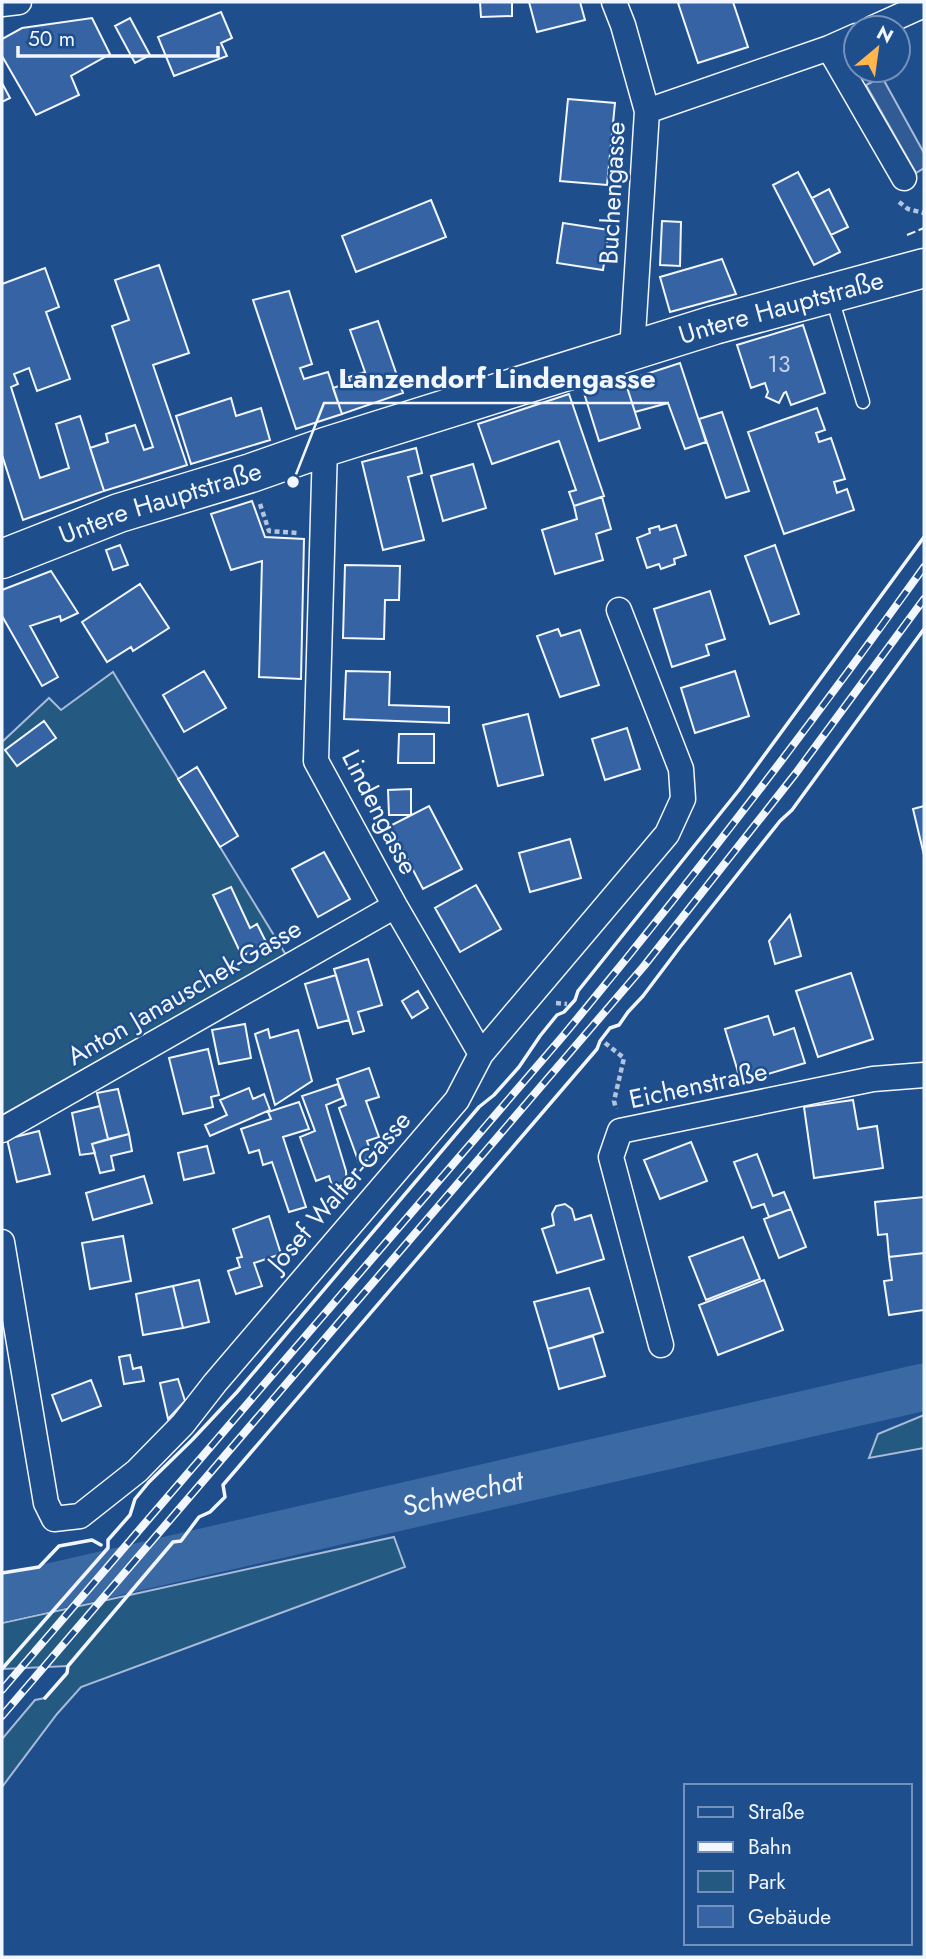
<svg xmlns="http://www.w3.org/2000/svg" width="926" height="1959" font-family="Jost,sans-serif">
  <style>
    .green { fill: #245a82; stroke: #a8bbd7; stroke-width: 2 }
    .parking { fill: #305b95; stroke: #a8bbd7; stroke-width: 2 }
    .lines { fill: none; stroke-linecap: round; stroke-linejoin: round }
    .river { stroke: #3b69a3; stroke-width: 47 }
    .building { fill: #3563a3; stroke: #f2f6ff; stroke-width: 2 }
    .service-casing { stroke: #f2f6ff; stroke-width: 15 }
    .minor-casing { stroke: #f2f6ff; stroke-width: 27 }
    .primary-casing { stroke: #f2f6ff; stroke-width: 41 }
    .path { stroke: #b3c4dc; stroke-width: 4.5; stroke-dasharray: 5 3.5; stroke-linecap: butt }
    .service { stroke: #1f4e8c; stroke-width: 12 }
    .minor { stroke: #1f4e8c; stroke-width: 24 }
    .primary { stroke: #1f4e8c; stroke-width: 38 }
    .rail-casing { stroke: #f2f6ff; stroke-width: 8 }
    .rail { stroke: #1f4e8c; stroke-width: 5; stroke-dasharray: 16; stroke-linecap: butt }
    .fence { stroke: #f2f6ff; stroke-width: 2; stroke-dasharray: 9 3.5; stroke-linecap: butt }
    .wall { stroke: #f2f6ff; stroke-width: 3.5 }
    .labels { text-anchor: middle; stroke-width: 5; stroke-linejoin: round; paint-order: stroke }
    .number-label { font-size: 23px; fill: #c3d1e8 }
    .street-label { font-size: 26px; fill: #f2f6ff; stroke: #1f4e8c }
    .water-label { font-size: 28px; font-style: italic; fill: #f2f6ff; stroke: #1f4e8c }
    .leader { fill: none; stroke: #f2f6ff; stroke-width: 2.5 }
    .callout-dot { fill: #f2f6ff; stroke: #1f4e8c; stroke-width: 2.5 }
    .callout-label { font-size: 28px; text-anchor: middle; font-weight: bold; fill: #f2f6ff; stroke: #1f4e8c; stroke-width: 5; stroke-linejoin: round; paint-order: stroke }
  </style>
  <rect width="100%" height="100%" fill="#1f4e8c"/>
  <path class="green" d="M113,672l173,283 -284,160v-373l47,-44 12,12z
    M924,1415v33l-55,10 9,-24z
    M394,1537l11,30 -324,120 -24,27 -55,73v-48l33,-39 10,-2 22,-25 1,-7 -66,3v-46z"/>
  <path class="parking" d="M882,77l42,76v15l-8,5 -50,-88z"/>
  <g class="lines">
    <path class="river" id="s1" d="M2,1598l922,-211"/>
  </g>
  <path class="building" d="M480,2h32v14l-31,1z
    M529,2h51l5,18 -48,12z
    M682,2h51l15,45 -50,16 -20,-60z
    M221,12l11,26 -11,5 6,13 -53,20 -16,-39z
    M92,18l18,36 -39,22 8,19 -43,20 -34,-59v-17l20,-11z
    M130,18l20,37 -15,8 -20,-37z
    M2,83l8,15 -8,4z
    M568,99l47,4 -8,82 -47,-4z
    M798,172l42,80 -26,13 -41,-80z
    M829,189l19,38 -17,8 -19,-37z
    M431,200l15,37 -90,35 -14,-36z
    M662,221l19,1 -1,44 -20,-1z
    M563,223l46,7 -6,40 -46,-7z
    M722,259l14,35 -66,18 -10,-35z
    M159,265l30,88 -36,12 34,100 -83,26 -14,-43 18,-6 -2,-8 29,-9 9,25 9,-3 -41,-121 17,-6 -14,-40z
    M45,268l14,39 -13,5 24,67 -33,12 -8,-23 -15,6 4,10 -7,3 29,91 29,-10 -13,-44 24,-8 24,75 -81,29 -21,-65v-171z
    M289,291l23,73 -12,4 4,11 24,-7 14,42 -46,15 -43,-129z
    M378,321l25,72 -61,21 -9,-26 17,-6 -1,-5 16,-5 -15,-42z
    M803,325l22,68 -34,12 -5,-13 -2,1 -5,10 -13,-6 2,-5 -3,-9 -14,5 -14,-43z
    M680,363l26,79 -21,7 -17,-46 -33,9 -10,-31z
    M625,381l15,47 -41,13 -15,-48z
    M569,394l35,102 -30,10 -5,-14 7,-2 -17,-49 -67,23 -14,-40z
    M231,398l5,18 25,-8 9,32 -79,24 -15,-48z
    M817,408l8,22 -9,3 3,9 12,-4 14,41 -11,3 3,11 10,-4 7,21 -70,24 -36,-102z
    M722,412l27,79 -23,7 -27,-79z
    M416,448l6,25 -14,4 16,63 -41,10 -21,-88z
    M473,464l13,44 -43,13 -12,-45z
    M602,497l9,32 -15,5 7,26 -48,14 -13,-44 35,-11 -3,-13z
    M252,501l13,36 39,2 -3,140 -42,-2 3,-116 -31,9 -20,-56z
    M676,525l10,30 -12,4 1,5 -14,5 -2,-5 -12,4 -10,-30 13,-5 -1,-4 10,-3 1,4z
    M120,545l8,20 -15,5 -7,-20z
    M775,545l24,69 -29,10 -25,-68z
    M345,565l55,1 -1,34h-14l-1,39 -41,-1z
    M51,571l27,42 -17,8 -1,-5 -30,10 28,51 -16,9 -40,-70v-26z
    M140,584l29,44 -36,23 -2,-4 -24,15 -25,-40z
    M710,591l15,48 -19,6 3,10 -37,12 -18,-58z
    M558,629l3,7 19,-6 19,55 -39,12 -23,-61z
    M204,671l22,37 -42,24 -21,-37z
    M346,671l44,1 -1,33 60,2v16l-105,-4z
    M735,671l14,45 -54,17 -14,-45z
    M528,714l15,61 -45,11 -15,-61z
    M44,721l12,17 -39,28 -12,-16z
    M627,728l13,41 -35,11 -13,-41z
    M399,734h35v29h-36z
    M197,767l41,69 -18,11 -42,-68z
    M411,789v26h-22l-1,-25z
    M429,806l33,63 -39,20 -33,-63z
    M924,806v49l-11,-46z
    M570,839l11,39 -51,14 -11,-39z
    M324,852l26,47 -32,18 -26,-48z
    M476,885l25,44 -41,23 -25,-44z
    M231,887l19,41 7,-4 10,20 -25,12 -29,-61z
    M790,915l11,41 -26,8 -6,-23z
    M368,959l14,46 -24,7 6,19 -11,3 -19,-65z
    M851,973l22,66 -55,18 -22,-66z
    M336,975l13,45 -31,8 -13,-44z
    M418,991l10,17 -16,10 -10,-17z
    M768,1016l6,19 20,-7 11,35 -64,19 -16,-53z
    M245,1024l6,34 -32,6 -7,-34z
    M268,1029l2,9 28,-8 14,51 -37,24 -20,-71z
    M208,1049l11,46 -8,2 2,10 -30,7 -14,-56z
    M369,1068l10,29 -13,4 13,36 -12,4 6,17 -14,5 -20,-55 7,-3 -9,-26z
    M338,1084l5,14 -17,7 20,66 1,15 -14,3 -4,-13 -13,5 -16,-44 15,-6 -13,-35z
    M249,1088l4,11 11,-5 6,16 -60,26 -5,-11 22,-10 -7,-15z
    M118,1089l11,45 -21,5 -11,-46z
    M853,1100l5,29 19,-3 6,42 -69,10 -10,-71z
    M299,1102l10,27 -26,8 23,70 -17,5 -17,-50 -9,3 -4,-15 -10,3 -8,-24 30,-10 -3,-7z
    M100,1106l8,33 -16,5 3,9 -15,2 -8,-42z
    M39,1131l11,43 -33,8 -10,-43z
    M129,1134l3,17 -21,5 3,14 -14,3 -8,-29z
    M691,1142l16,39 -47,18 -16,-39z
    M207,1146l7,27 -30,7 -6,-27z
    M757,1154l16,42 11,-4 7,17 -22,8 -5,-13 -12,4 -18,-46z
    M144,1176l8,27 -59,17 -7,-27z
    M924,1197v56l-35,4 -2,-23 -9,1 -3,-33z
    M565,1204l7,5 3,11 16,-5 13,44 -47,14 -15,-44 12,-4 -2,-11 4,-8z
    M791,1209l15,38 -27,11 -15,-39z
    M269,1216l12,38 -27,9 8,23 -26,8 -8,-23 12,-4 -3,-9 5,-1 -9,-28z
    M123,1236l8,45 -41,8 -8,-46z
    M743,1237l17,42 -54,21 -17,-43z
    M924,1253v57l-35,5 -5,-34 8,-1 -3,-23z
    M199,1280l10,42 -26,6 -10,-42z
    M764,1280l19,50 -65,25 -19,-50z
    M173,1286l10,42 -40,7 -7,-41z
    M589,1288l14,44 -55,17 -14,-47z
    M593,1336l12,40 -46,13 -11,-40z
    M130,1355l3,14 8,-2 3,14 -20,3 -5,-27z
    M178,1379l7,22 -17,18 -8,-36z
    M91,1380l10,26 -39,15 -10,-26z"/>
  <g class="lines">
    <g class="service-casing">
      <path id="service" d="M832,298l31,104"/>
    </g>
    <g class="minor-casing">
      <path id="minor" d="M614,2l9,23 24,86 -15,240
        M2,4l17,-2
        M873,28l51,-23
        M829,48l75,130
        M647,111l182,-63 27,-12
        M325,447l-9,314 79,145 86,148
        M2,1130l393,-224
        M2,1242l44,261 8,16 26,-3 57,-45 46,-47 32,-41 242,-283 24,-46 186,-220 16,-35 -2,-30 -62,-159
        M661,1345l-50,-188 9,-26 253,-52 51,-4"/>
    </g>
    <g class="primary-casing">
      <g id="primary">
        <path id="s2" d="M2,559l117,-46 132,-40 74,-26 389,-122 210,-57"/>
      </g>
    </g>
    <path class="path" d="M899,202l9,7 16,4
      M260,504l9,27 28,2
      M556,1003l11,1
      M605,1043l19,15 -10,43 2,8"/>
    <use href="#service" class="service"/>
    <use href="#minor" class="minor"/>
    <use href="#primary" class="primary"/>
    <g class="rail-casing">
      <path id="rail" d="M2,1690l561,-654c126,-152 246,-308 361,-469
        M2,1716l642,-750 152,-193 128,-174"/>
    </g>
    <use href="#rail" class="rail"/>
    <path class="fence" d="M907,235l17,-7"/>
    <path class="wall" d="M2,1573l37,-6 20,-21 33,-6 9,5
      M2,1669l106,-121v-8l22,-25 5,-16 14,-17 43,-42 45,-48 242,-285 15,-12 25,-28 21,-31 17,-21 7,-3 11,-12 3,-9 161,-201 185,-253
      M45,1698l22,-25 1,-7 105,-124 8,-1 18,-24 11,-5 15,-15 -2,-12 374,-436 3,-8 10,-13 9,-3 9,-13 15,-16 37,-49 100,-126 12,-11 132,-181"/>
  </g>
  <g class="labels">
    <g class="number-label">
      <text x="779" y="372">13</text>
    </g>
    <g class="street-label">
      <text transform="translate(612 193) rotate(-87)" y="9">Buchengasse</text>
      <text dy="9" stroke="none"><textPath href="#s2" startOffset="819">Untere Hauptstraße</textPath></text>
      <text dy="9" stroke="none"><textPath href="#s2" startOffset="168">Untere Hauptstraße</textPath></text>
      <text transform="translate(380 812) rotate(63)" y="9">Lindengasse</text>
      <text transform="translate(184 992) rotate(-30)" y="9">Anton Janauschek-Gasse</text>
      <text transform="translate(698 1085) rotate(-12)" y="9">Eichenstraße</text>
      <text transform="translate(339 1191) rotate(-49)" y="9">Josef Walter-Gasse</text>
    </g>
    <g class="water-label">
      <text dy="10" stroke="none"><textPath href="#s1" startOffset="472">Schwechat</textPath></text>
    </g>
  </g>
  <path class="leader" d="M293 482L324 403H669"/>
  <circle class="callout-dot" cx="293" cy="482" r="7"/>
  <g class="callout-label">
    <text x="497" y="388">Lanzendorf Lindengasse</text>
  </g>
  <rect width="926" height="1959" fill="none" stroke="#f2f6ff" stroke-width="7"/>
  <rect x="684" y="1784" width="228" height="161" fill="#1f4e8c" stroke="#7391ba" stroke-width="2"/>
  <rect x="698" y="1807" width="35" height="10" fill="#1f4e8c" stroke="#7391ba" stroke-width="2"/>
  <text x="748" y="1819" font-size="21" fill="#f2f6ff">Straße</text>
  <rect x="698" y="1842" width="35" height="10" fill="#f2f6ff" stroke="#7391ba" stroke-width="2"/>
  <text x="748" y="1854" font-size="21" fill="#f2f6ff">Bahn</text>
  <rect x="698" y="1871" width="35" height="21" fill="#245a82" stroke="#7391ba" stroke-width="2"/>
  <text x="748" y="1889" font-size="21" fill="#f2f6ff">Park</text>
  <rect x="698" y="1906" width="35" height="21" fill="#3563a3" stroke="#7391ba" stroke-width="2"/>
  <text x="748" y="1924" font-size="21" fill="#f2f6ff">Gebäude</text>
  <g transform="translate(877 49) rotate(29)"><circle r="33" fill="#1f4e8c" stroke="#7391ba" stroke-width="2"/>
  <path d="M0-5L12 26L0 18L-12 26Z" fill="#ffb74d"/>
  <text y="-10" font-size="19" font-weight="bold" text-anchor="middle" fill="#f2f6ff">N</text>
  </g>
  <path d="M18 46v10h200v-10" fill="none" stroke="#f2f6ff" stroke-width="3.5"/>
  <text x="28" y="46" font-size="21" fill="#f2f6ff" stroke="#1f4e8c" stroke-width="5" paint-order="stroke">50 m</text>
</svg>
